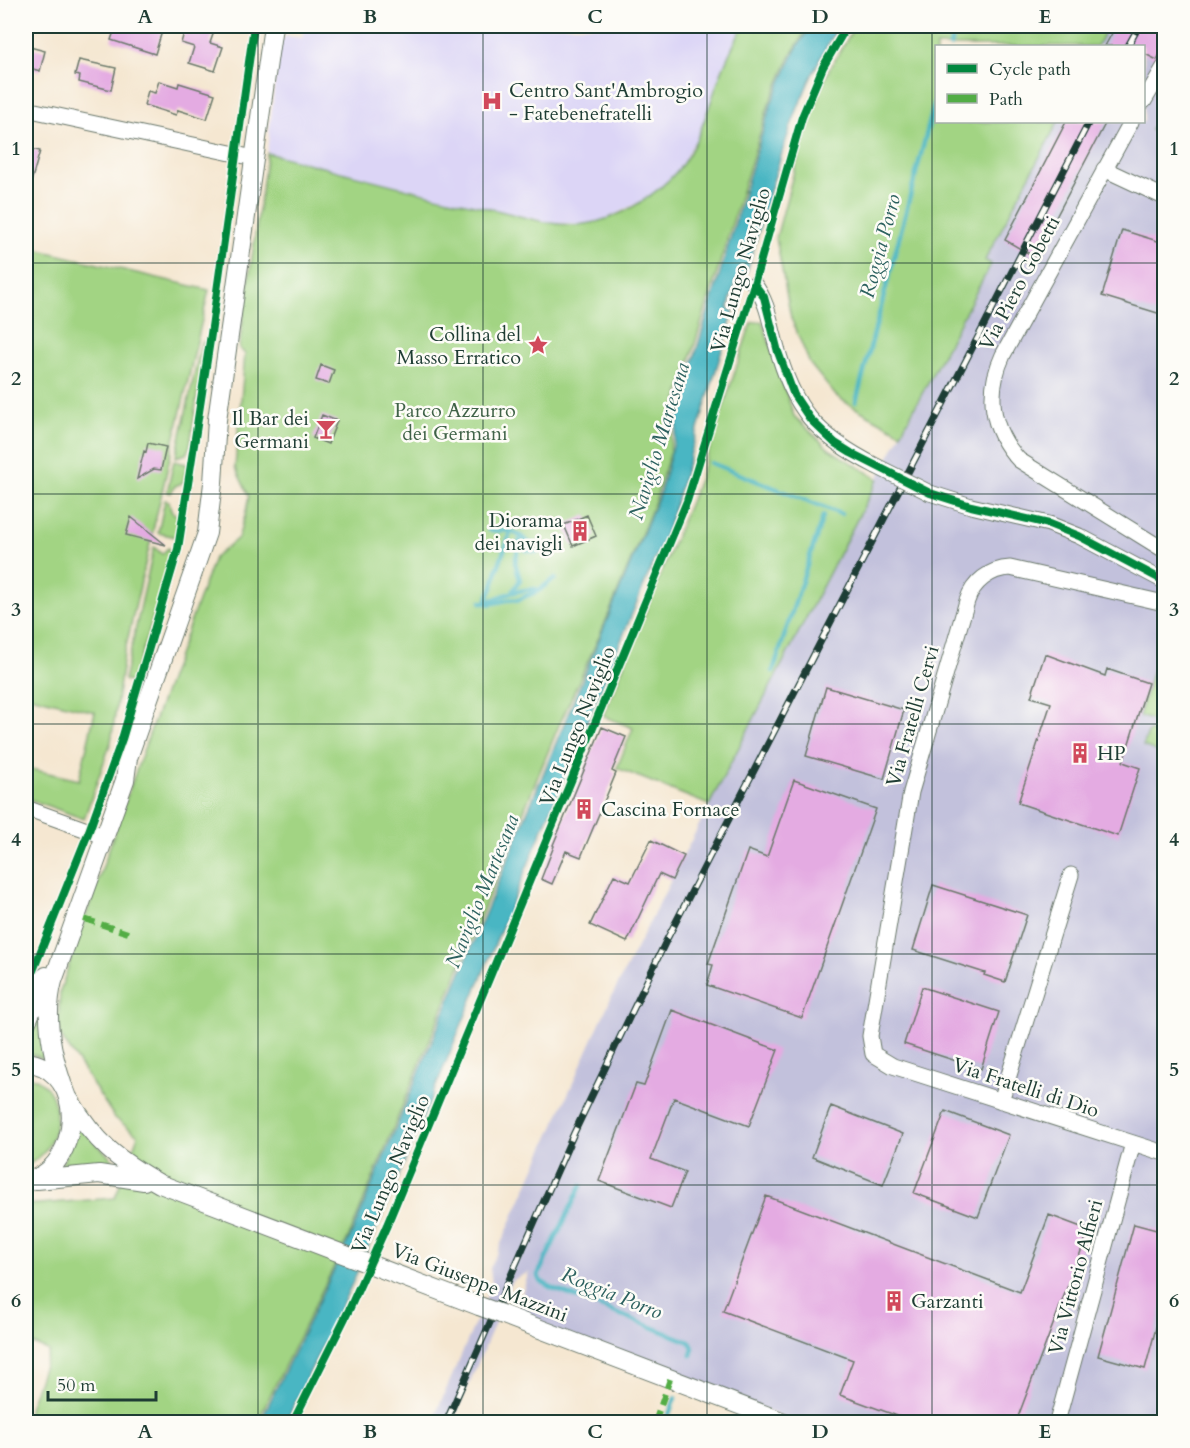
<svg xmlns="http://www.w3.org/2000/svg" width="1190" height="1448" font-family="Cardo,serif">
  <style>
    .built { fill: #dcd5f6 }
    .industrial { fill: #c2c1dc }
    .green { fill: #a2d483; stroke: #60885c; stroke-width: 1.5 }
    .water { fill: #49b6c3; stroke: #347a7c; stroke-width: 1.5 }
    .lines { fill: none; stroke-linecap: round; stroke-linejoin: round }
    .stream { stroke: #49b6c3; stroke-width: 4.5 }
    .building { fill: #e4abe2 }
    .minor-casing { stroke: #6a786b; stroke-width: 17 }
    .tertiary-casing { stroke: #6a786b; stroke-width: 20 }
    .minor { stroke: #fff; stroke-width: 15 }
    .tertiary { stroke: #fff; stroke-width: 18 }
    .rail-casing { stroke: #1f3d34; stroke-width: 7 }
    .rail { stroke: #fdfcf7; stroke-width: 4.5; stroke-dasharray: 14; stroke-linecap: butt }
    .minor-bridge-casing { stroke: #6a786b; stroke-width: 17; stroke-linecap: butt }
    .tertiary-bridge-casing { stroke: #6a786b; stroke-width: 20; stroke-linecap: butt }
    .minor-bridge { stroke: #fff; stroke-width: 15 }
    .tertiary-bridge { stroke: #fff; stroke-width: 18 }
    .quiet { stroke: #52ad45; stroke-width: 6; stroke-dasharray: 12 6; stroke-linecap: butt }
    .cycleway-casing { stroke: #fdfcf7; stroke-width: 11 }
    .cycleway { stroke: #00873e; stroke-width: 8 }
    .grid { fill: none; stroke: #1f3d34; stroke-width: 1.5; stroke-opacity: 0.55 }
    .labels { text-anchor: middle; stroke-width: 5; stroke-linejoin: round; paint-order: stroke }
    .poi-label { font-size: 20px; fill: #1f3d34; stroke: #fdfcf7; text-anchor: start }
    .street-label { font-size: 20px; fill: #1f3d34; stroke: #fdfcf7 }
    .park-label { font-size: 20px; fill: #406348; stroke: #fdfcf7 }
    .water-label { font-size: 21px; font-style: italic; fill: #2c615f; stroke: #fdfcf7 }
    .neatline { fill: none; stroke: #1f3d34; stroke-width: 2 }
    .grid-label { font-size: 20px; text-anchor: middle; font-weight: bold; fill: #1f3d34 }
  </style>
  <rect width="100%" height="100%" fill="#fdfcf7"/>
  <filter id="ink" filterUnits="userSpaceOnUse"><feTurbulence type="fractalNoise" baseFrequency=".0167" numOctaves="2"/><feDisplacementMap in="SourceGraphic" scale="12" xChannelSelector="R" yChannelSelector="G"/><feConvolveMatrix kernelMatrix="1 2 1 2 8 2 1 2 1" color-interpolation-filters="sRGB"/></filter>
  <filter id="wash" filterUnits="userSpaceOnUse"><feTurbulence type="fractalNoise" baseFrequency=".008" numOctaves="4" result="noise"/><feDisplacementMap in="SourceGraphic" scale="24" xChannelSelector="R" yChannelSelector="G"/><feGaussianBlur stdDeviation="1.35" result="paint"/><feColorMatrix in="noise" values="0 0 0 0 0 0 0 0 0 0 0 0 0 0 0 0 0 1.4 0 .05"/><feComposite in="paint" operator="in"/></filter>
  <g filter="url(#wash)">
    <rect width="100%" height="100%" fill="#f5e7d1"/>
    <path class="built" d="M305,26h438l-21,43 -22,63 -21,37 -19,19 -13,10 -41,21 -22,5 -31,-1 -83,-19 -203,-51 12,-110 7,-7 16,2z"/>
    <path class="industrial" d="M1116,26h48v640l-6,-1 -18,51 24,8v13l-15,-6 -5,15 20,8v668h-368l-282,-104 15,-46 -16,8 -60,142h-21l60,-138 -2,-16 121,-270 220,-432 160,-301 -6,-5 73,-138h86v-76h-47l10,-18 6,3z"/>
    <path class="green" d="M743,26h66l-17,27 -23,51 -96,311 -3,37 -15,49 -53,129 -45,100 -207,504 -93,188h-231v-5l23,-66 -23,-10v-136l89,-7 23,-63 -23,-17 -57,-86 2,-41 78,-226 76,-207 24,-20 7,-22 4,-20 -14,-29 10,-113 -6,-6 28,-195c76,19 152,40 229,57 28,7 60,18 89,14 33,-4 72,-29 93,-54 23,-29 31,-66 44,-99 6,-16 14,-31 21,-45z
      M855,26h246l6,2 -10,18h-161v76h122l-73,138 6,4 -90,169 -51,-28 -14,-9 -26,-32 -19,-46 -15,-80 32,-119 21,-49z
      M1164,101v33l-13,-4z
      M26,247l183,43 -85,365 -13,87 -27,77 -58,-21v-30l53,12 16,-68 -69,-17z
      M762,321l32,95 35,33 49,30 -169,326 -92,-37 16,-40 -30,-12 96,-236 52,-157z
      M205,341l-15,105 -4,8 -10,3 25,-113z
      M174,461l13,3 -3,18 -9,4 -4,7 -4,-1z
      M165,500l4,1 2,10 8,6 -3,20 -18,-4z
      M154,547l8,7 6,-6 6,6 -42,129 -8,-3z
      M1158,654l3,1 -2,9 5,2v58l-25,-8z
      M1149,731l15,6v17l-21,-8z
      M41,996l5,63 -20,-6v-18z
      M26,1075c33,8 37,48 21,73 -5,8 -13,13 -21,18z
      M78,1125l44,44h-62z"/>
    <path class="water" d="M811,26h28c-48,75 -67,161 -92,246l-11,8 -8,29 6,2 -65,214 -281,677 -35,80 -67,140h-26l93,-191 307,-738 13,-47 9,-48 89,-294 24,-53z"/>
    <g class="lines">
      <path class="stream" d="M950,46l5,-20
        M856,402l80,-305
        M711,463l130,51
        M489,530c7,3 12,-1 20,1 9,1 15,9 22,13h13
        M519,541l7,9 10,2 13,-4
        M513,591l7,-11 -5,-18 5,-21
        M481,602l9,2c11,-2 18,-6 29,-4 6,-5 12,-5 19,-9 6,-4 10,-9 17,-12
        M487,602c19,-8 29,-12 49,-13
        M485,603l8,-17 4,-16 14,-39
        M773,671l50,-155
        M581,1186l-43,89 2,6 12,7 138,54 3,6 -2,7
        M666,1422l9,-24"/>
    </g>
    <g id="blocks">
      <path class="building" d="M116,26h38l9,2 -8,26 -44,-14z
        M186,26h30l-6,17 13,4 -8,24 -26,-8 5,-16 -13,-4z
        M1116,26h48v19l-7,15 -14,-7v-7h-38z
        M26,46l19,5 -5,20 -14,-4z
        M79,60l37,8 -5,22 -32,-8 1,-6 -5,-1z
        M159,81l19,6 1,-4 36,11 -8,25 -29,-9 -2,5 -32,-10 4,-14 7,2z
        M1066,122h40l-71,135 -30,-17z
        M26,148l14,3 -11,38 -3,-1z
        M1122,230l42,13v72l-62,-19z
        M321,365l13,5 -5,14 -13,-4z
        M322,415l15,6 -9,23 -15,-6z
        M148,443l18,4 -5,23 -7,-1 -17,10 7,-28 2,1z
        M587,515l9,21 -23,10 -9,-21z
        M131,517l35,28 -40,-10z
        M1045,654l60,22 2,-7 41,14 -25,79 17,6 -22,68 -100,-33 33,-100 -20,-6z
        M826,687l78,23 -20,69 -78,-23z
        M602,727l24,10 -14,34 4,2 -35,84 -15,-6 -14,33 -11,-5 13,-33 -1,-1z
        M794,780l82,29 -74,209 -95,-33 6,-20 -5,-1 40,-114 19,7z
        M651,840l33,16 -12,24 -13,-6 -32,68 -37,-17 24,-50 16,7z
        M933,885l94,30 -22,67 -21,-7 1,-2 -72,-23z
        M922,987l77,25 -18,57 -77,-25z
        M672,1010l106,40 -29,76 -75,-28 -23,61 34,13 -14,36 -72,-27 37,-97 8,2z
        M831,1106l72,28 -20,51 -71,-28z
        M945,1111l64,24 -31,82 -64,-24z
        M766,1196l254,96 29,-77 40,15 -73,192h-102l-74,-27 13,-35 -130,-49z
        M1134,1224l30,8v66l-19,71 -47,-13z"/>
    </g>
  </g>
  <g filter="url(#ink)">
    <use href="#blocks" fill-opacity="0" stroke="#6a786b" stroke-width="1.5"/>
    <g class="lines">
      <g class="minor-casing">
        <path id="minor" d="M1144,101l20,-34
          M26,109l228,49
          M1131,122l-128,233c-17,37 -13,74 16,105l145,90
          M1104,169l60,28
          M754,284c14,18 16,39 22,60 17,66 41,92 100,122
          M930,493l41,13 78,18 30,12 85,45
          M1164,603l-154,-35c-20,1 -37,14 -43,33l-56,191 -41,244 3,18 20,12 271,87
          M26,808l72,26
          M1001,1101l70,-226
          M1057,1422l76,-279"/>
      </g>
      <g class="tertiary-casing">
        <path id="tertiary" d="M26,1024l20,-48
          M26,1062c52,6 57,75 24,107 -7,7 -16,10 -24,14
          M62,1083c-11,-32 -18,-68 -9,-102l72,-201 3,-22 79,-225 6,-50 4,-63 56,-394
          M69,1099c27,44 47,60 91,85l319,122
          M37,1180l62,-6 45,7
          M501,1314l283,108"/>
      </g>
      <use href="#minor" class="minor"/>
      <use href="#tertiary" class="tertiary"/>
      <g class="rail-casing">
        <path id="rail" d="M1128,46l11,-20
          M446,1422l128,-289 92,-192 423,-819"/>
      </g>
      <use href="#rail" class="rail"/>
      <g class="minor-bridge-casing">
        <path id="minor-bridge" d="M876,466l54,27"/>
      </g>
      <g class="tertiary-bridge-casing">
        <path id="tertiary-bridge" d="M479,1306l22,8"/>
      </g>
      <use href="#minor-bridge" class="minor-bridge"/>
      <use href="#tertiary-bridge" class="tertiary-bridge"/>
      <path class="quiet" d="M84,919l44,14
        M655,1422l15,-43"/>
      <g class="cycleway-casing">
        <path id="cycleway" d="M754,284l10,13 14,55 16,43 16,24 25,24 16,10 79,40 41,13 78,18 30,12 85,45
          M26,988l63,-157 33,-92 56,-190 33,-215 43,-308
          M293,1422l56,-112 38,-85 300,-724 67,-217 48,-167 21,-50 24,-41"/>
      </g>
      <use href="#cycleway" class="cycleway"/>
    </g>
  </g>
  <path class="grid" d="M258,26v1396M483,26v1396M707,26v1396M932,26v1396M26,263h1138M26,494h1138M26,724h1138M26,954h1138M26,1185h1138"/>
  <defs>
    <g id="hospital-bare" transform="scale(1.62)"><path d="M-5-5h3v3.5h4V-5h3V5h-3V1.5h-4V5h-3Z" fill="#d1495b" stroke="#fdfcf7" stroke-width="2.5" paint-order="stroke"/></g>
    <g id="sight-bare" transform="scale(1.62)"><path d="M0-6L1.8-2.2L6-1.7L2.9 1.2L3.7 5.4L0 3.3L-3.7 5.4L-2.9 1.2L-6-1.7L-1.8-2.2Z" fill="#d1495b" stroke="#fdfcf7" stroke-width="2.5" paint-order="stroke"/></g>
    <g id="bar-bare" transform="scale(1.62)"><path d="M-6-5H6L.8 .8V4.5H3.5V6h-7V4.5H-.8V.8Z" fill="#d1495b" stroke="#fdfcf7" stroke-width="2.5" paint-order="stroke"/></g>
    <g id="building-bare" transform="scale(1.62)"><path d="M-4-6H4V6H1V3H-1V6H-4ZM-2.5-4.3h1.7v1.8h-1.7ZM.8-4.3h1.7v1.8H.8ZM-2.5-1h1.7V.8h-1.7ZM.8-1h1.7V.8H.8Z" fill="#d1495b" stroke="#fdfcf7" stroke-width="2.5" paint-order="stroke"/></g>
  </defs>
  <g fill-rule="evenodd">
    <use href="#hospital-bare" x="492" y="101"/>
    <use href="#sight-bare" x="538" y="345"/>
    <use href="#bar-bare" x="326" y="429"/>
    <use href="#building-bare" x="580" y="531"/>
    <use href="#building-bare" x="1080" y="753"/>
    <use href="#building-bare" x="584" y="809"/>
    <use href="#building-bare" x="894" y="1301"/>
  </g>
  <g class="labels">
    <g class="poi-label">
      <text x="509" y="97">Centro Sant'Ambrogio<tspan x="509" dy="23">- Fatebenefratelli</tspan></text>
      <text x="521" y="341" text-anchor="end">Collina del<tspan x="521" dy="23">Masso Erratico</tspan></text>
      <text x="309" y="425" text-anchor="end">Il Bar dei<tspan x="309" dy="23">Germani</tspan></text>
      <text x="563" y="527" text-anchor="end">Diorama<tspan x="563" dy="23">dei navigli</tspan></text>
      <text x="1097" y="760">HP</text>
      <text x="601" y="816">Cascina Fornace</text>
      <text x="911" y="1308">Garzanti</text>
    </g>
    <g class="street-label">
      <text transform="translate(740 270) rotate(-74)" y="7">Via Lungo Naviglio</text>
      <text transform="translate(1019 283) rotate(-62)" y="7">Via Piero Gobetti</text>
      <text transform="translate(912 716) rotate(-74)" y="7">Via Fratelli Cervi</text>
      <text transform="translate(577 726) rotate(-68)" y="7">Via Lungo Naviglio</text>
      <text transform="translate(1026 1087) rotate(18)" y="7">Via Fratelli di Dio</text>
      <text transform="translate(390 1174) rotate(-67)" y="7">Via Lungo Naviglio</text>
      <text transform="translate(1075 1277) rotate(-75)" y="7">Via Vittorio Alfieri</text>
      <text transform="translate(480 1282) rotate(21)" y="7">Via Giuseppe Mazzini</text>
    </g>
    <g class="park-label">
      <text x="455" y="417">Parco Azzurro<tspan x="455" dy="23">dei Germani</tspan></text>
    </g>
    <g class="water-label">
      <text transform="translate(880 246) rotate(-75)" y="7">Roggia Porro</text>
      <text transform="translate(659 441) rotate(-73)" y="7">Naviglio Martesana</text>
      <text transform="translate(482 891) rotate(-68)" y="7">Naviglio Martesana</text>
      <text transform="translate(612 1293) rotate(22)" y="7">Roggia Porro</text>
    </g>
  </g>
  <rect width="1190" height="1448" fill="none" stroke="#fdfcf7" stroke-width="66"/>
  <rect x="935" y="45" width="210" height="78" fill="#fdfcf7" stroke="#a4b0a9" stroke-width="1.5"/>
  <rect x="947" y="64" width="30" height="9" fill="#00873e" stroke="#a4b0a9" stroke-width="1.5"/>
  <text x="989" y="75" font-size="18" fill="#1f3d34">Cycle path</text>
  <rect x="947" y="94" width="30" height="9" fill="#52ad45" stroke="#a4b0a9" stroke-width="1.5"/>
  <text x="989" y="105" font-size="18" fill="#1f3d34">Path</text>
  <path d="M48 1391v9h108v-9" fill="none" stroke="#1f3d34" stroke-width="3"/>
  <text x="57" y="1391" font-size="18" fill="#1f3d34" stroke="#fdfcf7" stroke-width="4.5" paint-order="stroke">50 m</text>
  <rect x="33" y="33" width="1124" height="1382" class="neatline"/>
  <g class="grid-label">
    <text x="145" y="23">A</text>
    <text x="370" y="23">B</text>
    <text x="595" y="23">C</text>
    <text x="820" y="23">D</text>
    <text x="1045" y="23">E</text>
    <text x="16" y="155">1</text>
    <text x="1174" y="155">1</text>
    <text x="16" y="385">2</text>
    <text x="1174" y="385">2</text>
    <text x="16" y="616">3</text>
    <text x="1174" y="616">3</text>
    <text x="16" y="846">4</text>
    <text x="1174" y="846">4</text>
    <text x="16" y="1076">5</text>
    <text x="1174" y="1076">5</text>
    <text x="16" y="1307">6</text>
    <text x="1174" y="1307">6</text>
    <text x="145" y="1438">A</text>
    <text x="370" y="1438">B</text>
    <text x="595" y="1438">C</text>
    <text x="820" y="1438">D</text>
    <text x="1045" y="1438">E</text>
  </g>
</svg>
